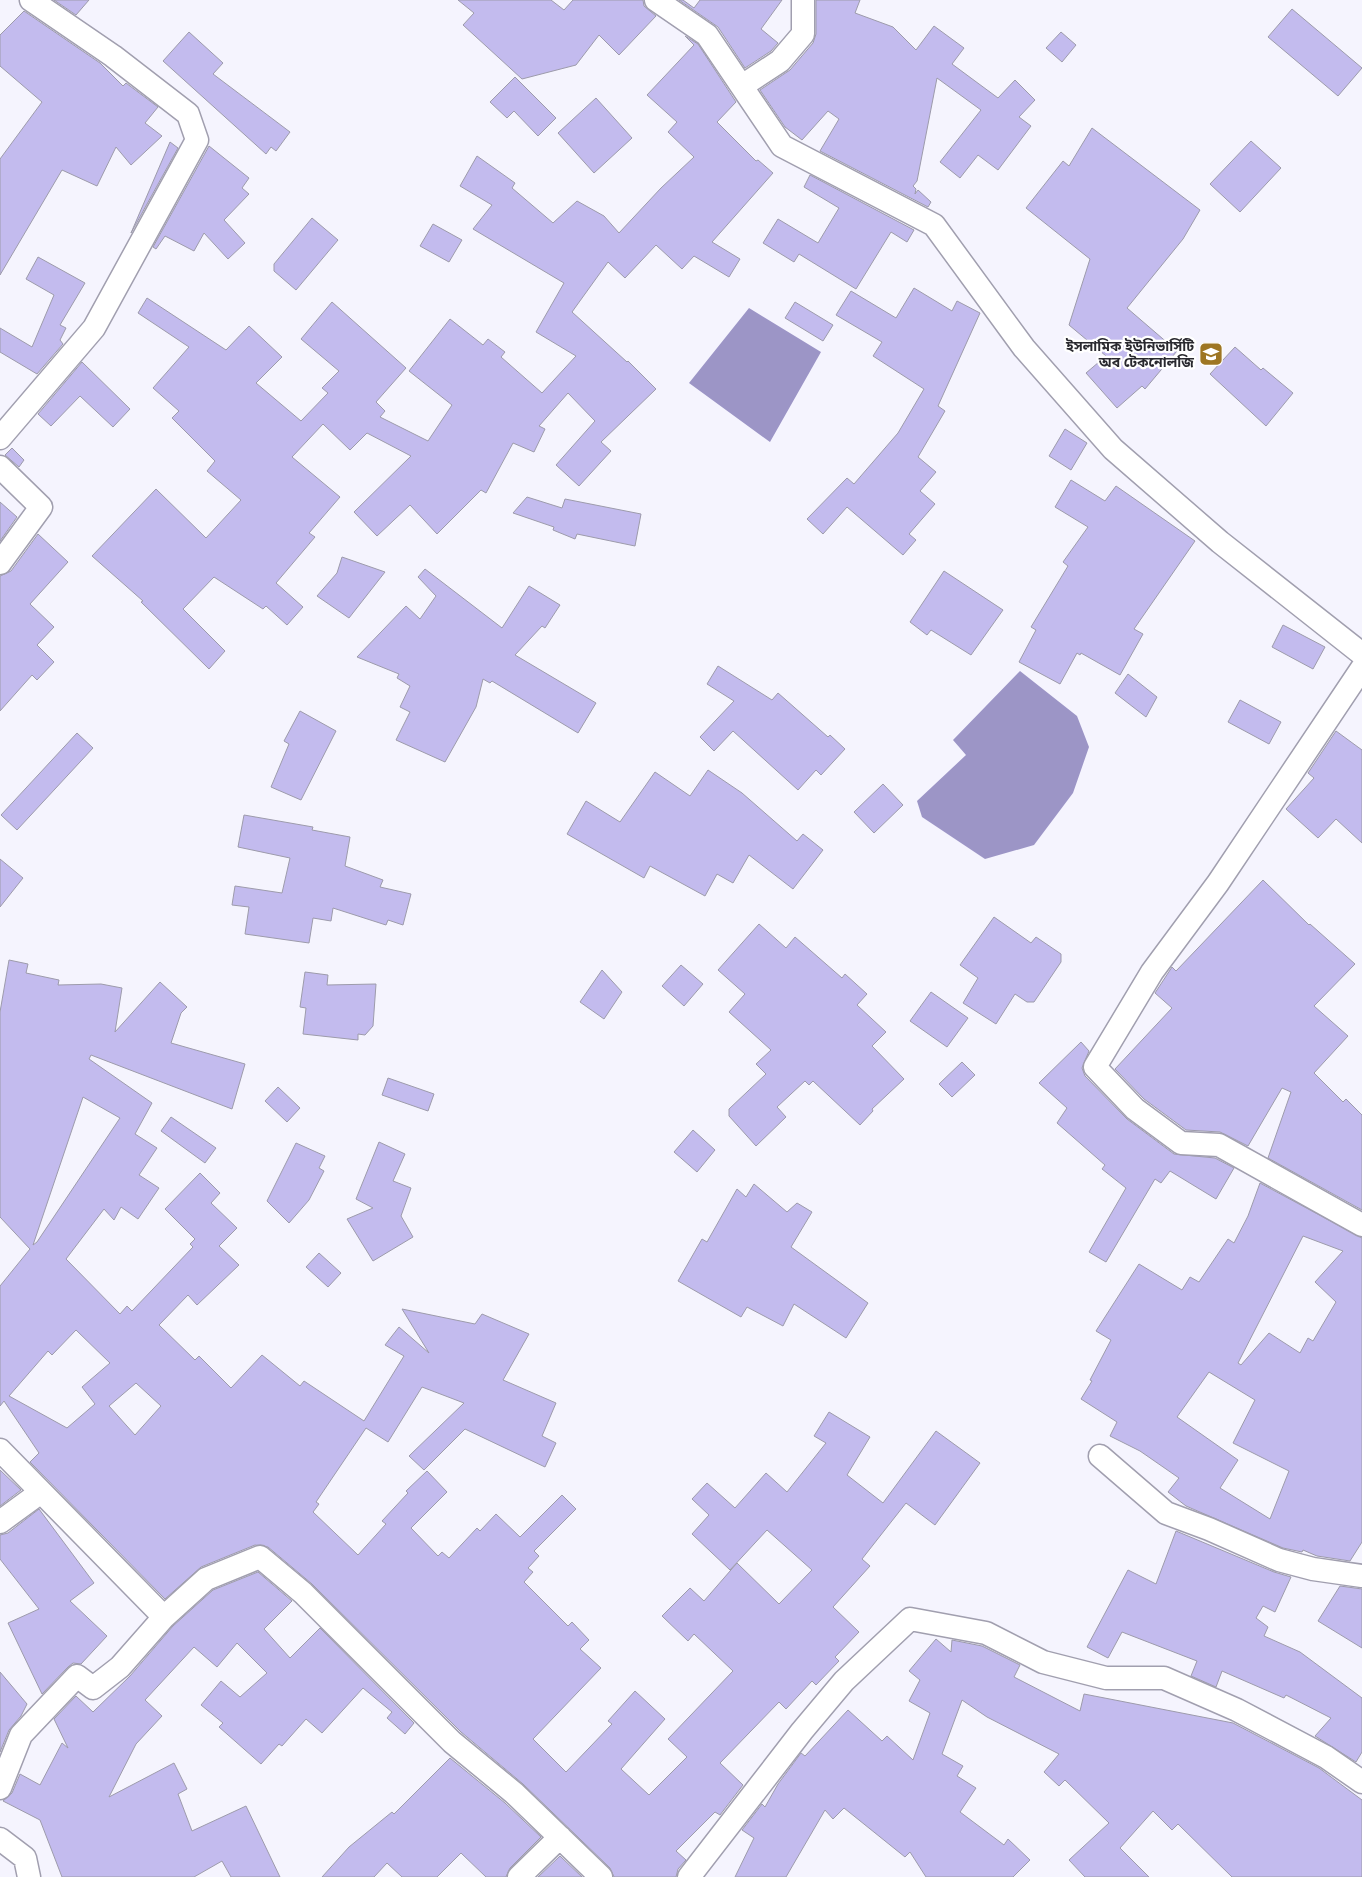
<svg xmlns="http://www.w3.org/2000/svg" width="1362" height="1877" font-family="Karla,'Noto Sans Bengali',sans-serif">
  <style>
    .water { fill: #9c95c6 }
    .building { fill: #c3bbee; stroke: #9d9bab; fill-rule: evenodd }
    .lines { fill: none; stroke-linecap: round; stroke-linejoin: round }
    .minor-casing { stroke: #a19faf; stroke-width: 25 }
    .minor { stroke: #fff; stroke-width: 22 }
    .labels { text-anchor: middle; stroke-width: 4.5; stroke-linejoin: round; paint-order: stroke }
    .poi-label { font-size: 14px; font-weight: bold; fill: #29292f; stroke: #fff; text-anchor: end }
  </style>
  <rect width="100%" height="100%" fill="#f5f4fe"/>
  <path class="water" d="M749,308l72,44 -51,90 -81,-59z
    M1020,671l57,45 12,31 -16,46 -39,52 -49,14 -63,-42 -5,-16 49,-46 -13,-15z"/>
  <path class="building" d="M54,0h35l-13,15z
    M458,0h93l13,10 9,-10h70l1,6 12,10 -37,39 -20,-20 -23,30 -54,14 -59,-54 11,-12z
    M679,0h4l11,8 6,-8h82l-21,29 17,14 -7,8 -26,17 -27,-41z
    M816,0h44l-5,13 38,14 23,23 18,-24 30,22 -12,16 46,34 17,-18 20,20 -16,17 12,9 -33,44 -20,-15 -18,23 -20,-16 41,-52 -44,-32 -20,103 -4,5 3,3 -1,5 3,-4 13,12 -3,5 -108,-56 19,-32 -11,-8 -26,29 -17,-13 -25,-37 30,-20 23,-27 3,-9z
    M1292,9l70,59 -24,28 -70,-59z
    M24,11l76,52 23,23 3,-3 32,24 -13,16 17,13 -31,29 -15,-18 -19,39 -35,-16 -62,105v-116l42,-57 -42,-36v-31z
    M189,32l34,31 -10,11 77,58 -14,19 -5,-4 -5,7 -103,-93z
    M1061,32l15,13 -14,17 -16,-14z
    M685,36l13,8 38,58 -19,20 39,39 2,-1 15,13 -61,69 28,17 -11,18 -35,-21 -12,13 -26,-24 -31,33 -17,-16 -36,50 55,50 1,-1 28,28 -55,53 10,9 -32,35 -23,-21 39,-44 -27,-28 -29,33 6,3 -11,23 -21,-9 -27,50 -5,-3 -44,44 -27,-29 -33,31 -23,-24 57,-56 -44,-23 -17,17 -27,-26 -31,33 48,40 -31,36 6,4 -39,46 27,24 -16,18 -21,-19 -3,3 -49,-32 -31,32 42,42 -16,18 -68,-67 2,-1 -51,-45 64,-67 50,49 35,-38 -34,-29 8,-10 -43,-43 7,-7 -26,-23 36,-41 -51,-34 9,-15 79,52 23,-24 33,31 -26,26 45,38 27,-28 -6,-5 17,-17 -38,-32 31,-37 74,66 -30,34 9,9 -5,6 48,24 24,-36 -43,-34 41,-52 33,26 5,-6 17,13 -4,5 41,36 34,-37 -40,-24 28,-49 -91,-54 19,-24 -32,-19 17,-30 38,27 -3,5 41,35 24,-22 27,15 15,17 42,-45 33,-31 -26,-25 9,-10 -30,-27 47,-50z
    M515,77l41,41 -18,18 -24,-25 -7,7 -17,-16z
    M596,98l36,40 -38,35 -36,-40z
    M1092,128l108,82 -17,29 -56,69 50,43 -32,38 -3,-3 -25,22 -31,-35 20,-17 -37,-31 21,-66 -64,-51 37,-47 6,5z
    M1251,141l30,27 -41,44 -30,-28z
    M170,142l8,6 -47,85z
    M209,146l40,32 -7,10 7,6 -25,26 21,23 -17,16 -24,-26 -10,18 -29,-15 -9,13 -3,-2z
    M810,175l104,55 -7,12 -16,-10 -35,57 -57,-35 -5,8 -31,-19 15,-24 40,24 21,-35 -35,-21z
    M312,218l26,22 -42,50 -22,-19v-7z
    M433,224l29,16 -13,22 -29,-16z
    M38,257l47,26 -25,42 6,3 -6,12 3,4 -26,30 -37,-22v-24l32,19 22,-52 -28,-16z
    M914,288l38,23 5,-10 23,12 -42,93 7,5 -27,46 18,15 -16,19 15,13 -26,30 7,6 -13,15 -56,-48 -24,27 -16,-15 40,-41 7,6 44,-51 26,-44 -51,-33 9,-14 -46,-27 15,-24 45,27z
    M795,302l38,23 -10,16 -38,-23z
    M1235,347l26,23 2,-2 30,25 -27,33 -56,-52z
    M82,362l48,47 -17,18 -33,-31 -29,30 -13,-12z
    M1065,429l22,14 -16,27 -22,-14z
    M12,448l12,12 -5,7 -14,-12z
    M1071,480l34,21 11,-15 79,55 -61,88 9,5 -23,41 -39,-22 -1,2 -3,-2 -17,31 -41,-22 17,-32 -5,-3 37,-61 -5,-4 25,-35 -33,-20z
    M527,497l35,11 3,-9 76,15 -6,32 -58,-12 -2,5 -22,-9 1,-3 -41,-14z
    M0,502l17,15 -17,24z
    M38,534l30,28 -38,42 24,23 -17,18 17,17 -17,18 -5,-5 -32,36v-135l11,-5z
    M342,557l43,15 -36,46 -32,-22 20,-23z
    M425,569l77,59 27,-42 31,19 -15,23 -3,-2 -27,29 81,48 -18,30 -86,-52 -2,2 -7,-4 -7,28 -31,55 -49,-22 14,-28 -10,-5 10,-21 -13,-8 2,-4 -42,-17 49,-51 14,13 16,-23 -18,-19z
    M944,571l59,39 -32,45 -40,-25 -4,5 -17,-13z
    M1283,625l42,22 -12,22 -41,-22z
    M718,666l54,34 6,-7 50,44 2,-2 15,14 -24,26 -5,-5 -18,20 -65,-59 -19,20 -14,-14 34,-36 -27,-17z
    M1128,674l29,23 -11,20 -31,-24z
    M1240,700l41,22 -12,22 -41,-22z
    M300,711l36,20 -35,69 -30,-13 18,-43 -5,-3z
    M1336,731l26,19v93l-26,-24 -18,19 -32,-29 28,-31 -6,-5z
    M77,733l16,15 -76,82 -16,-15z
    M708,770l34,23 55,48 6,-7 20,16 -30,39 -44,-34 -16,28 -16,-9 -12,22 -55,-30 -6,12 -77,-44 19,-33 34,21 35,-50 35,24z
    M883,784l20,21 -29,28 -20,-21z
    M244,815l69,12 -1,3 38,7 -5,29 38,14 -3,7 31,7 -8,31 -15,-5 -2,5 -53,-17 -2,13 -18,-3 -4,25 -64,-9 4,-27 -17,-2 3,-19 47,7 8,-35 -52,-11z
    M0,859l23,19 -23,29z
    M1263,880l46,45 1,-1 45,40 -41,42 34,30 -34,37 29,29 3,-3 16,16v95l-94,-52 23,-66 -9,-4 -34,58 -28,-14 -34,-2 -42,-31 -29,-30 57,-61 -17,-15 17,-26 4,4z
    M994,917l37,26 5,-6 25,17v8l-27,40h-7l-12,-8 -19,30 -33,-21 15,-25 -18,-13z
    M759,924l27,24 9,-11 47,41 3,-4 22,20 -10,11 29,27 -14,14 32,33 -32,30 1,2 -13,14 -47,-44 -4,4 -4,-4 -28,26 9,10 -30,29 -27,-30v-7l37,-35 -10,-10 15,-14 -42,-38 16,-18 -27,-24z
    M9,960l19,4 -2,9 33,7 -1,5 43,-1 21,4 -7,44 45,-50 27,25 -6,6 -10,30 74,21 -13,45 -141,-54 -2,4 63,44 -17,31 22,14 -18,27 20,13 -21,31 -17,-12 -7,13 -10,-11 -38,50 54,55 7,-8 5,5 61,-64 -3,-3 5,-5 -30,-30 35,-36 20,20 -9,10 26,25 -18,18 20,19 -42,40 -9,-10 -29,30 36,35 4,-4 32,32 31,-33 38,31 4,-5 60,40 40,-65 -19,-11 14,-18 30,26 -27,-44 73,15 7,-10 47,20 -26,46 53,23 -14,33 14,7 -11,24 -80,-38 -41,41 -15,-14 55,-53 -42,-16 -34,55 -22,-14 -50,74 3,2 -6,8 45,43 28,-31 -4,-3 26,-28 -2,-2 21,-20 20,21 -36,36 27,28 4,-4 7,6 28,-30 3,3 16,-17 24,23 42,-42 14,14 -42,42 5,5 -11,12 5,4 -9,10 44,44 4,-4 17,18 -9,9 21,19 -68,71 33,33 46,-48 -4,-3 27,-30 30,28 -44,50 28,26 38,-38 -19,-18 65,-68 -39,-37 -6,7 -26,-25 28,-28 14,13 33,-38 42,41 33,-34 -45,-40 -37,40 -38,-36 17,-19 -17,-16 15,-16 28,25 31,-35 21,19 39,-49 -12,-7 15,-24 41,25 -23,38 36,28 53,-72 44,32 -45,62 -29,-22 -44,56 8,7 -37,41 26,25 -24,25 4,4 -23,24 -4,-4 -26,28 -7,-7 -59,61 23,22 -23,30 -5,-3 -39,39 10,9 -8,9 -2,8h-62l-4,-9 -87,-84 -62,-52 -149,-148 -44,-37 -13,-2 -54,22 -36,32 -135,-137 9,-9 -35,-52 -4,5v-120l30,-37 -30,-32v-205zM83,1097l37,21 -83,124 -4,3zM76,1330l34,33 -28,24 13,17 -28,24 -58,-32 39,-45 4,4zM136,1383l25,23 -26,29 -26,-29z
    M681,965l22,19 -19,22 -22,-20z
    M602,970l20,22 -18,27 -24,-17z
    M305,972l23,3 -1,10 49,-1 -3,42 -8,9 -7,-1v6l-55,-6 3,-26 -6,-1z
    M931,992l37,26 -21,29 -37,-26z
    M1081,1042l8,9 -7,17 3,8 42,43 47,35 41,4 19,10 -18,31 -46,-28 -9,12 -6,-4 -49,83 -17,-10 37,-64 -24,-19 3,-4 -48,-42 10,-15 -28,-25z
    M962,1062l13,13 -23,22 -13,-13z
    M388,1078l46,16 -6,17 -46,-16z
    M278,1087l22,21 -13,14 -22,-21z
    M171,1117l45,31 -11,15 -44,-32z
    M693,1130l22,20 -18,22 -23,-20z
    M379,1142l26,12 -12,27 18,7 -10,28 12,21 -40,24 -26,-42 26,-11 -17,-9z
    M296,1143l29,13 -6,12 5,3 -15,29 -20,23 -22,-22z
    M1260,1183l102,55v304l-12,19 -33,-5 -14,-6 -1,2 -19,-4 -97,-42 -18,-14 11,-14 -39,-27 -30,-15 7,-14 -36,-23 11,-18 -2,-1 21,-40 -15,-9 43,-67 43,26 8,-13 9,5 29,-43 6,4 14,-27zM1303,1236l40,15 -28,31 21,20 -23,39 -5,-3 -8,15 -31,-20 -28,32 -3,-2zM1209,1372l46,28 -22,43 56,28 -19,48 -50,-31 18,-28 -61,-43z
    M754,1184l33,28 10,-9 15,9 -21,35 77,56 -22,35 -52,-34 -11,22 -36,-19 -6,10 -63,-36 24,-42 5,3 30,-53 9,8z
    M319,1253l22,20 -13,14 -22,-20z
    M0,1470l21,20 -21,16z
    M39,1509l55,74 -24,18 37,35 -26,28 -8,-1 -5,4 -26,27 -34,-71 31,-14 -39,-50v-24l8,-2z
    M1176,1531l98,41 17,5 -16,35 -12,-6 -7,12 12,9 -4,9 36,16 62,46v54l-6,10 -41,-26 16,-18 -45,-23 -2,3 -62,-27 -6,16 -25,-11 6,-15 -75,-29 -14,26 -21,-11 41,-77 28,14z
    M258,1572l34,29 -28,28 26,29 30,-30 94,95 -9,11 -18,-16 5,-6 -29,-24 -41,45 -16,-14 -24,27 -3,-2 -18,20 -42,-37 4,-4 -22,-18 20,-24 19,16 27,-24 -30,-30 -20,24 -23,-20 -49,53 17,16 -26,28 -27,53 65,-34 13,26 -9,5 14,37 54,-25 34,71h-49l-9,-16 -28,16h-132l-22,-57 -37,-19 9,-8 8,-19 20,11 22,-42 6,5 -14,-29 22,-23 17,16 37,-36 43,-50 40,-36z
    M1340,1586l22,3v59l-44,-27z
    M936,1639l15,13 1,-12 30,6 38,19 -6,12 66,34 4,-17 149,29 86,45 43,32v77h-130l-54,-53 -6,6 -19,-19 -33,37 29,29h-64l-16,-17 40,-37 -44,-43 -6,6 -15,-14 15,-18 -72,-37 -25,-17 -20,54 21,12 -6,10 19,12 -16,24 44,33 4,-6 22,21 -17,17h-87l-16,-25 -5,5 -61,-49 -11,11 -8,-9 -39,67h-51l19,-39 -12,-8 20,-26 3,3 13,-23 23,-31 4,3 43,-46 34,31 5,-5 26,24 17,-47 -21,-12 11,-21 -11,-9z
    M0,1672l27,32 -6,12 -12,14 -9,22z
    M450,1758l55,45 36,34 -31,31 -4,9h-20l-25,-24 -24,24h-35l-15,-14 -13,14h-52l27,-30 43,-35 2,2z
    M560,1856l22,21h-44z"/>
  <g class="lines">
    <g class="minor-casing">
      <path id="minor" d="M656,0l51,35 75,111 152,79 90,123 89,101 107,93 142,112
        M742,86l38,-25 23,-27v-34
        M0,438l94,-110 103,-188 -9,-26 -75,-58 -82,-56
        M0,467l41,40 -41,56
        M1362,668l-144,215 -66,89 -57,95 40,42 46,34 38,2 143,80
        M0,1450l164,167 42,-38 54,-22 43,36 149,149 62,51 87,84
        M1100,1456l66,57 43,16 70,31 34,9 49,7
        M0,1522l41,-30
        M0,1788l21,-53 56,-59 16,12 27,-21 44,-50
        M0,1839l25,19 4,19
        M519,1877l41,-40
        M689,1877l113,-146 42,-50 66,-62 76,14 57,29 63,16h58l73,32 89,47 36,25"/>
    </g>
    <use href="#minor" class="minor"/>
  </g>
  <defs>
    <g id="university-square" transform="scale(1.25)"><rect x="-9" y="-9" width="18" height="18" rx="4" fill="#9e7623" stroke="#fff"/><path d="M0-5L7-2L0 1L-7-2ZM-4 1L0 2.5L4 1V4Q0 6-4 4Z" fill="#fff"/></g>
  </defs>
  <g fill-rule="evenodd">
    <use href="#university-square" x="1211" y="354"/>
  </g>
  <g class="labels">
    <g class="poi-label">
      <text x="1194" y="351">ইসলামিক ইউনিভার্সিটি<tspan x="1194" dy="16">অব টেকনোলজি</tspan></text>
    </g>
  </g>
</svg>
